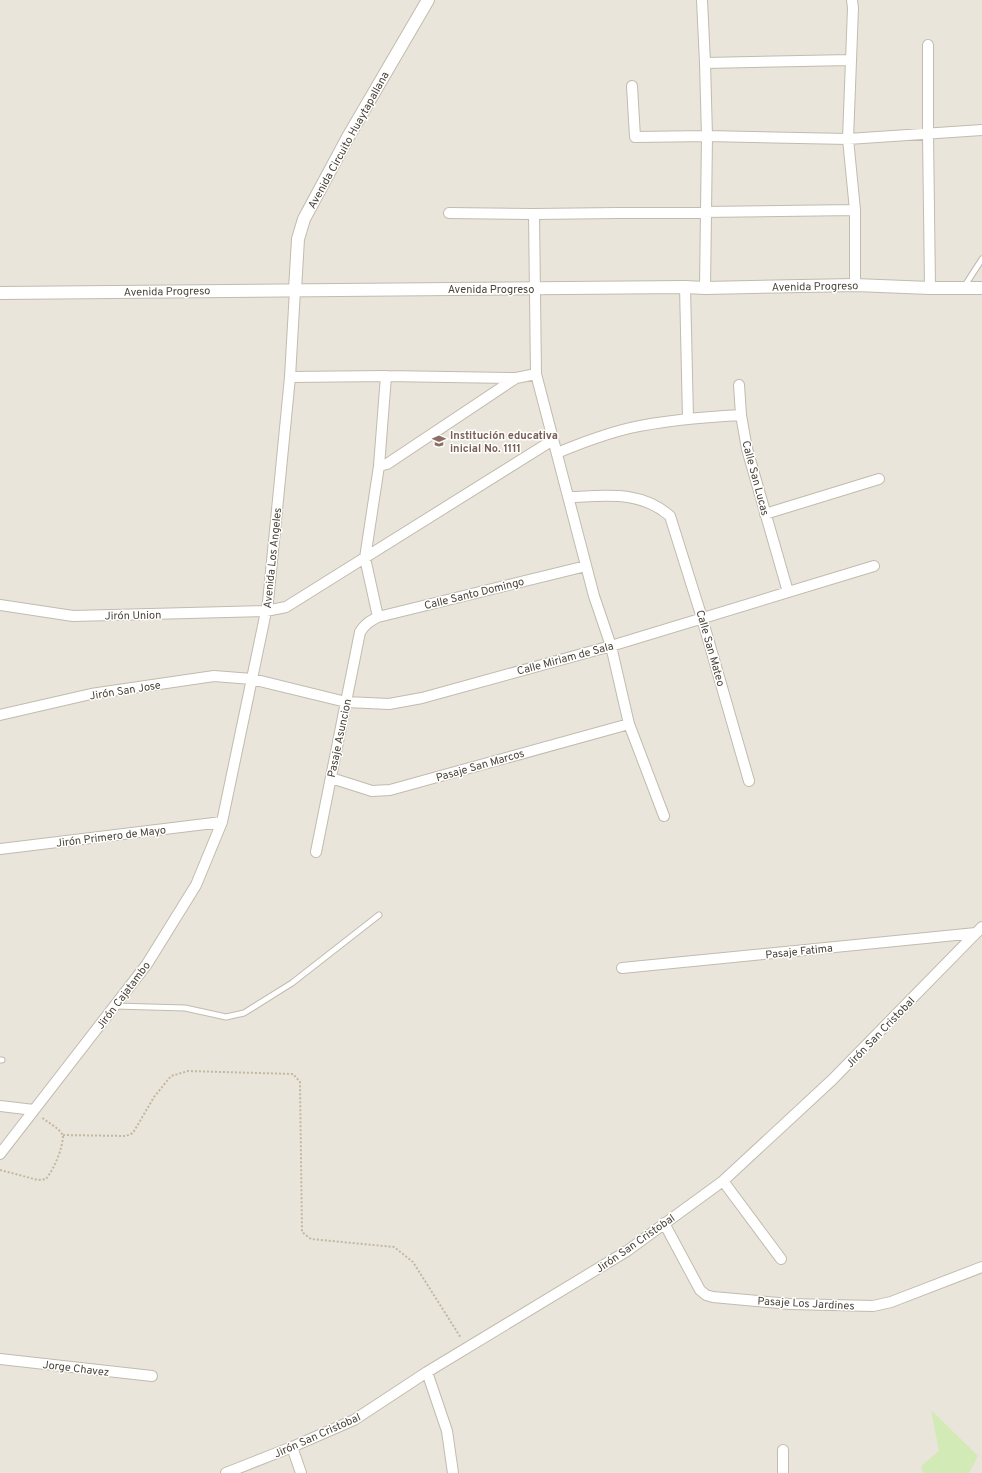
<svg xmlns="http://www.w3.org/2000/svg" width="982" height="1473" font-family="Overpass,sans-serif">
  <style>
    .residential { fill: #eae5da }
    .green { fill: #d2eab5 }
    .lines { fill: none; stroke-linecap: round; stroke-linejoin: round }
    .service-casing { stroke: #c2bbae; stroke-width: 7 }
    .minor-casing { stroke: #c2bbae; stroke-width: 12 }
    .tertiary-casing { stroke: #c2bbae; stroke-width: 14 }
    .path { stroke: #c4b79f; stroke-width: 2; stroke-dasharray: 2 2; stroke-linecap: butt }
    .service { stroke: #fff; stroke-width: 5 }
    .minor { stroke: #fff; stroke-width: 10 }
    .tertiary { stroke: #fff; stroke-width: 12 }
    .labels { text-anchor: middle; stroke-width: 3; stroke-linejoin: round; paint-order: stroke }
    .street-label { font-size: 11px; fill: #4b4439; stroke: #fff }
    .education-label { font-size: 11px; font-weight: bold; fill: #785e54; stroke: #fff; text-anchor: start }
  </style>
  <rect width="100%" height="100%" fill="#f6f3ec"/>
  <path class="residential" d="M0,0h982v1473h-982z"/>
  <path class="green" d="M931,1410l47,46 -9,17h-46l-2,-7 18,-15z"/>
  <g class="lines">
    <g class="service-casing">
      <path id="service" d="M964,287l18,-28
        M115,1006l70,2 41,9 18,-4 48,-30 87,-68
        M0,1060h2"/>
    </g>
    <g class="minor-casing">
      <path id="minor" d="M702,0l3,63 2,73 -2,152
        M852,0l1,8 -5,131 7,71v75
        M928,45v89l2,154
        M705,63l146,-3
        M632,86l3,51 72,-1 141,3 134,-9
        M449,213l85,1 321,-4
        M534,214l2,160 58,222 17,50 18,78 35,92
        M685,287l3,131
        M290,377l96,-1 130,2 20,-4
        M739,385l2,30
        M557,453c24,-10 48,-19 73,-25 36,-8 74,-11 111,-13l6,34 41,143
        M379,466l8,-2 129,-86
        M569,497c37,-1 71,-7 101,19l32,102 47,163
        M765,514l114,-35
        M0,605l73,11 193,-5 20,-4 267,-167
        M378,617l-13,-59 14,-92 7,-90
        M0,715l91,-21 123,-18 38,3 94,23 43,2 33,-6 189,-52 263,-80
        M331,778l41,13 18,-1 239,-66
        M0,849l222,-27
        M316,852l44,-220c5,-8 10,-11 18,-15l208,-51
        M622,968l354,-35
        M0,1106l34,4
        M0,1154l147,-190 49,-79 26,-63 46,-220 22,-225 5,-87
        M723,1181l58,78
        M664,1223l36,67 6,5 7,2 77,7 83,2 18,-4 91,-35
        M0,1359l152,17
        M427,1372l20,59 6,42
        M292,1447l9,26
        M783,1450v23
        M226,1473l66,-26 62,-27 73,-48 200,-121 96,-70 109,-101 150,-153"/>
    </g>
    <g class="tertiary-casing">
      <path id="tertiary" d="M295,290l3,-51 6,-20 44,-82 80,-137
        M0,293l685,-6 20,1 150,-3 75,3h52"/>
    </g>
    <path class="path" d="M63,1135l63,1 7,-3 21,-36 17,-21 17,-5 105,3 7,8 2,150 9,7 83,8 19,15 48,76
      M0,1170l38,10 8,-1c8,-10 17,-31 17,-44l-5,-6 -17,-12"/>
    <use href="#service" class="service"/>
    <use href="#minor" class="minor"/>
    <use href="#tertiary" class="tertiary"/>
  </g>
  <defs>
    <g id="school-bare" transform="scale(1.08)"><path d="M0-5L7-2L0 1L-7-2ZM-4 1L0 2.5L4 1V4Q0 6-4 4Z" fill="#8d6e63" stroke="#fff" stroke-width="2.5" paint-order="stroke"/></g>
  </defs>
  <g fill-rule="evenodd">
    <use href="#school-bare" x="439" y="441"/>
  </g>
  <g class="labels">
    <g class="street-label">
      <text transform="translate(348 140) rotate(-61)" y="4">Avenida Circuito Huaytapallana</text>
      <text transform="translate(815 286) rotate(-1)" y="4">Avenida Progreso</text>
      <text x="491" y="293">Avenida Progreso</text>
      <text transform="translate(167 291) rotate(-1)" y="4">Avenida Progreso</text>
      <text transform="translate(756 478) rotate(75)" y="4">Calle San Lucas</text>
      <text transform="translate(272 558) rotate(-84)" y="4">Avenida Los Angeles</text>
      <text transform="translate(474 593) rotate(-14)" y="4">Calle Santo Domingo</text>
      <text transform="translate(133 615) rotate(-1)" y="4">Jirón Union</text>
      <text transform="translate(711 648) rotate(74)" y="4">Calle San Mateo</text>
      <text transform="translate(565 658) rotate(-15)" y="4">Calle Miriam de Sala</text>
      <text transform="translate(125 690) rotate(-9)" y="4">Jirón San Jose</text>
      <text transform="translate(339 738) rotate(-78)" y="4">Pasaje Asuncion</text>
      <text transform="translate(480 765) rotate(-16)" y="4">Pasaje San Marcos</text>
      <text transform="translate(111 836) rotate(-7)" y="4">Jirón Primero de Mayo</text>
      <text transform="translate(799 951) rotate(-6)" y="4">Pasaje Fatima</text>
      <text transform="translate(123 995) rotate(-53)" y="4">Jirón Cajatambo</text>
      <text transform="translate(880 1032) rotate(-46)" y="4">Jirón San Cristobal</text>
      <text transform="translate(635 1243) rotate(-35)" y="4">Jirón San Cristobal</text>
      <text transform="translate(806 1303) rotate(3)" y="4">Pasaje Los Jardines</text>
      <text transform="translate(76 1368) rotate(7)" y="4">Jorge Chavez</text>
      <text transform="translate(317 1435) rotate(-24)" y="4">Jirón San Cristobal</text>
    </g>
    <g class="education-label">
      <text x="450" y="439">Institución educativa<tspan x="450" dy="13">inicial No. 1111</tspan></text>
    </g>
  </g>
</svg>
